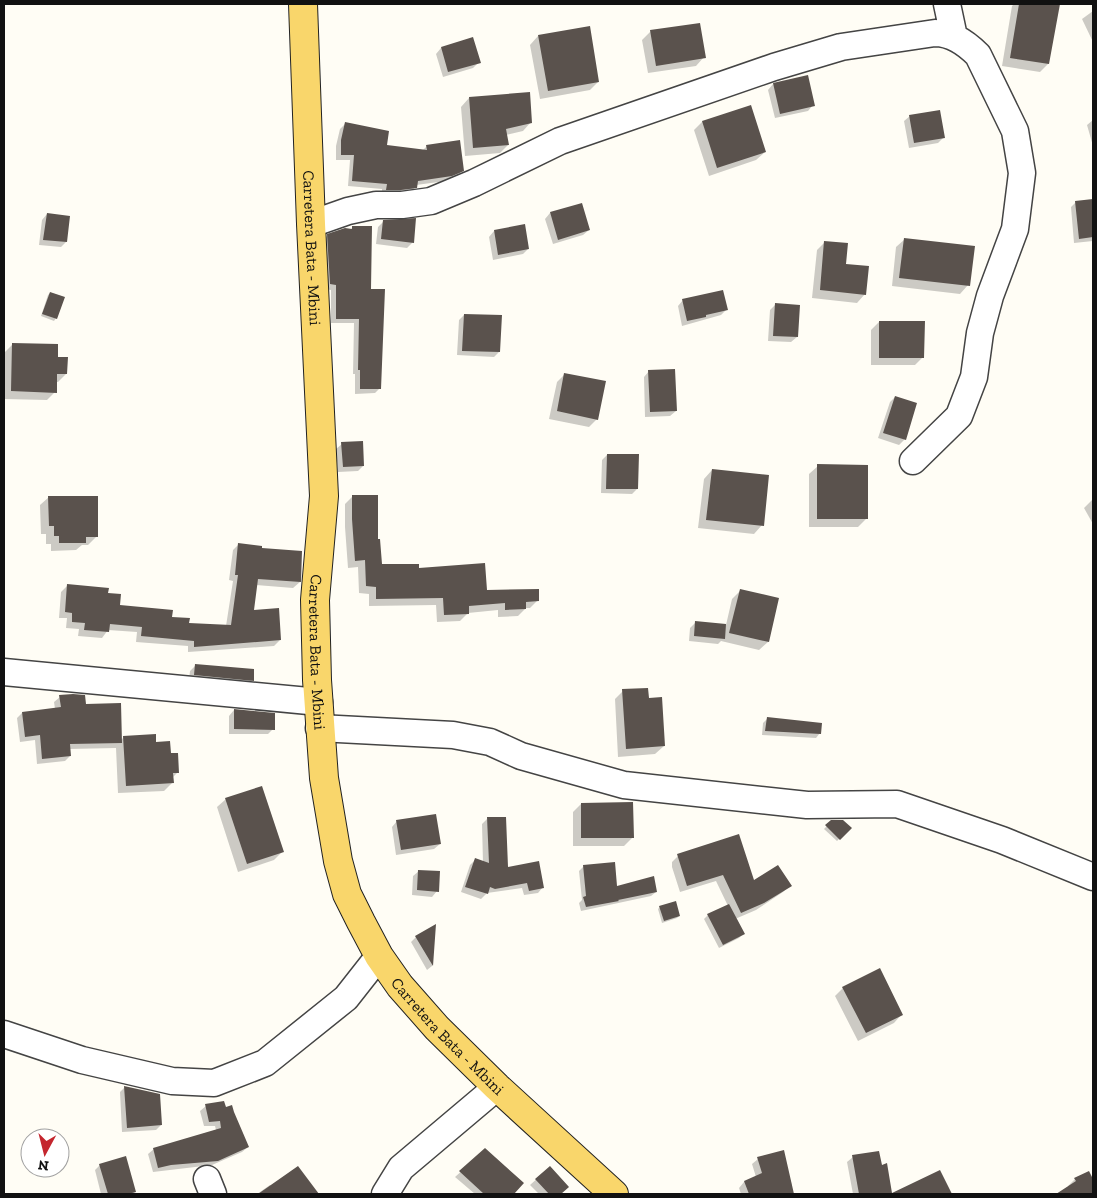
<svg xmlns="http://www.w3.org/2000/svg" width="1097" height="1198" font-family="'Zilla Slab',serif">
  <style>
    .shadow { fill: #0003 }
    .building { fill: #5a524d }
    .lines { fill: none; stroke-linecap: round; stroke-linejoin: round }
    .minor-casing { stroke: #444; stroke-width: 29 }
    .major-casing { stroke: #222; stroke-width: 30 }
    .minor { stroke: #fff; stroke-width: 26 }
    .major { stroke: #f9d66b; stroke-width: 28 }
    .labels { text-anchor: middle; stroke-width: 5; stroke-linejoin: round; paint-order: stroke }
    .street-label { font-size: 16px; fill: #111; stroke: #fff }
  </style>
  <rect width="100%" height="100%" fill="#fffdf5"/>
  <path class="shadow" d="M1014,4h45l-11,60 -8,8 -38,-6 10,-60z
    M1093,11v31l-11,-23z
    M651,31l53,26 -8,9 -48,7 -6,-33z
    M538,36l60,46 -8,8 -50,9 -10,-54z
    M472,39l6,24 -5,5 -30,9 -7,-23 5,-6z
    M773,84l40,21 -5,6 -33,7 -7,-28z
    M469,98l62,24 -8,9 -17,4 2,10 -8,8 -35,3 -4,-49z
    M750,107l15,45 -9,8 -47,16 -15,-46 8,-8z
    M910,116l34,21 -6,6 -29,5 -5,-27z
    M1093,120v26l-6,-21z
    M345,124l40,22 37,5 5,-5 36,24 -6,6 -11,5 -30,4 -5,8 -29,2v-6l-34,-3 2,-26h-14v-14l4,-17z
    M1093,200v41l-19,2 -3,-36 5,-5z
    M550,213l39,17 -6,5 -30,9 -8,-25z
    M47,214l22,3 -3,25 -5,5 -22,-2 3,-25z
    M384,221l29,21 -6,6 -31,-4 2,-17z
    M353,227l17,63 10,98 -5,5 -20,1v-20h-2l1,-51h-23v-33l-6,-1 -3,-48 6,-6 22,-5z
    M494,231l34,18 -5,5 -30,6 -4,-23z
    M905,239l63,46 -8,9 -68,-8 4,-39z
    M825,242l20,23 20,29 -8,9 -45,-5 5,-48z
    M50,293l6,25 -2,3 -13,-5 7,-21z
    M683,300l43,10 -5,5 -39,11 -4,-20z
    M775,305l22,32 -6,5 -23,-1 2,-31z
    M464,315l35,37 -5,5 -37,-2 2,-35z
    M879,322l44,35 -8,8h-44v-35z
    M13,344l43,14 10,16 -8,8h-2l-1,10 -8,8 -43,-1 1,-47z
    M649,371l27,40 -6,5 -25,1 -1,-40z
    M565,374l32,45 -8,8 -40,-8 8,-37z
    M895,397l10,42 -6,6 -21,-7 12,-36z
    M342,444l21,22 -5,5 -20,1 -2,-23z
    M607,455l30,34 -5,5 -31,-1 1,-33z
    M818,466l48,53 -8,8h-49v-53z
    M712,470l50,55 -8,9 -56,-6 6,-49z
    M353,496l24,45 4,24 36,4 69,22 52,9 -8,8h-4l-8,8 -20,1v-7l-30,3 -8,8 -23,1 -1,-17 -67,1v-12l-10,-1 -1,-26 -10,1 -3,-41v-23z
    M49,497l48,39 -9,9h-6l-6,5 -25,1v-7h-5v-10h-5l-1,-29z
    M1093,499v25l-9,-16z
    M239,544l22,5 39,33 -7,6 -37,-3 -4,26 28,29 -6,6 -86,6v-6l-52,-4 1,-10 -29,-2 -6,8 -24,-2 1,-7 -13,-1 1,-10h-8l2,-26 7,-7 39,9 12,12 52,12 17,7 38,1 7,-45 -4,-1 4,-30z
    M740,591l28,51 -9,8 -38,-9 -3,3 -29,-3 1,-13 6,-6 30,3 6,-26z
    M195,666l57,14 -5,6 -58,-6 1,-9z
    M623,691l25,9 16,46 -9,8 -37,3 -3,-58z
    M60,697l25,8 36,35 3,-3 31,6 15,11 8,18 -6,6 1,4 -9,9 -46,2 -2,-45 -47,1 1,7 -5,5 -28,3 -2,-24 -15,2 -3,-24 5,-5 33,-4 -1,-7z
    M234,710l39,19 -5,5h-39v-18z
    M767,719l53,14 -4,5 -54,-3 1,-12z
    M226,799l56,53 -8,8 -36,12 -21,-65z
    M581,804l52,33 -9,9h-51v-34z
    M487,819l19,50 37,18 -5,6 -14,2 -2,-7 -35,5 -6,6 -20,-7 9,-27 5,-5 8,3 -1,-39z
    M397,821l43,23 -6,5 -38,6 -4,-28z
    M832,821l18,7 -13,13 -13,-12z
    M679,855l74,27 37,3 -7,7 -27,18 -21,9 8,15 -4,4 -20,10 -15,-29 4,-4 20,-9 -12,-25 -36,11 -8,-25v-5z
    M584,866l32,22 40,4 -5,4 -70,15 -2,-8 3,-3 -3,-29z
    M419,871l18,20 -5,6 -20,-2 1,-19z
    M660,907l19,9 -2,2 -15,5 -4,-14z
    M435,926l-3,40 -5,4 -16,-28 5,-5z
    M843,988l59,26 -8,9 -36,18 -23,-45z
    M125,1087l36,38 -5,5 -34,2 -2,-40z
    M206,1106l19,2 23,39 -6,5 -30,13 -59,7 -5,-18 6,-5 62,-19 -1,-4h-11l-4,-15z
    M485,1150l37,33 -9,11h-38l-20,-17z
    M853,1157l28,9 5,-1 5,29h-38l-6,-32z
    M758,1159l33,23 2,12h-52l-2,-6 5,-6 12,-5 -4,-13z
    M100,1165l35,27 -3,2h-31l-6,-24z
    M298,1167l20,27h-61l13,-9 1,1z
    M550,1167l17,20 -7,7h-21l-9,-9z
    M940,1172l11,22h-53l6,-5z
    M1088,1172l5,10v12h-35l11,-7 -1,-1 7,-7z"/>
  <path class="building" d="M1019,4h41l-11,60 -39,-6z
    M700,23l6,35 -50,8 -6,-36z
    M590,26l9,56 -51,9 -10,-56z
    M473,37l8,26 -33,9 -7,-25z
    M808,75l7,31 -35,8 -7,-31z
    M530,92l2,31 -26,6 3,16 -36,3 -4,-51z
    M751,105l15,47 -49,16 -15,-47z
    M940,110l5,28 -31,5 -5,-28z
    M345,122l44,9 -2,14 40,5 -1,-5 34,-5 4,31 -12,5 -34,5 -1,7 -16,2h-15l1,-6 -35,-3 2,-26h-13v-15z
    M1093,199v38l-14,2 -4,-38z
    M582,203l8,27 -32,10 -8,-28z
    M47,213l23,3 -3,26 -24,-2z
    M416,218l-2,25 -33,-4 2,-19z
    M525,224l4,25 -31,6 -4,-25z
    M352,226h20l-1,63h14l-4,100h-21v-19h-2l1,-51h-23v-34l-6,-1 -3,-50 18,-6 7,1z
    M904,238l71,8 -5,40 -71,-8z
    M824,241l24,2 -2,21 23,2 -3,29 -46,-5z
    M723,290l5,20 -22,5v2l-19,4 -5,-22z
    M50,292l15,5 -8,22 -15,-5z
    M775,303l25,2 -2,32 -25,-1z
    M464,314l38,1 -2,37 -38,-1z
    M879,321h46l-1,37h-45z
    M12,343l46,1v13h10l-1,17h-10v19l-46,-2z
    M675,369l2,42 -27,1 -2,-42z
    M564,373l42,8 -8,39 -41,-9z
    M895,396l22,7 -11,37 -23,-7z
    M363,441l1,25 -21,1 -2,-25z
    M607,454h32l-1,35h-32z
    M817,464l51,1v54h-51z
    M712,469l57,6 -5,51 -58,-6z
    M352,495h26v44h2l2,25h37v4l66,-5 2,27 52,-1v12l-13,1v7l-21,1v-7l-36,3v8l-25,1 -1,-17 -67,1v-12l-10,-1 -1,-26 -10,1 -3,-42z
    M48,496h50v41h-12v6h-27v-7h-5v-10h-5z
    M238,543l24,3v2l40,3 -1,31 -43,-3 -4,31 25,-2 2,32 -87,7v-6l-53,-5 1,-9 -32,-3 -1,8 -25,-2 1,-7 -13,-1v-9l-7,-1 2,-28 42,4 -1,5 13,1 -1,11 53,5 -1,7 18,1 -1,5 42,2 7,-50h-3z
    M740,589l39,9 -10,44 -40,-9z
    M695,621l31,3 -1,15 -31,-3z
    M195,664l59,5v12l-60,-6z
    M648,688l1,10 13,-1 3,49 -39,3 -4,-60z
    M73,694l12,1 1,9 35,-1 1,40 -52,1 1,12 -29,3 -2,-24 -15,2 -3,-25 39,-5 -2,-12z
    M234,709l41,4v17l-41,-1z
    M767,717l55,6 -1,11 -56,-3z
    M156,734v8l14,-1 1,12h7l1,20h-6l1,10 -48,3 -3,-50z
    M262,786l22,66 -37,12 -22,-66z
    M633,802l1,36h-53v-35z
    M436,814l5,30 -40,6 -5,-30z
    M487,817h19l2,50 31,-6 5,27 -15,3 -2,-8 -32,6 -5,-2 -2,7 -23,-7 10,-29 14,5z
    M831,820h12l9,8 -12,12 -15,-15z
    M739,834l15,46 24,-15 14,21 -28,17 -23,10 -18,-38 -36,11 -10,-32z
    M615,862l2,24 37,-10 3,16 -39,8 1,1 -33,6 -3,-10 3,-1 -3,-31z
    M418,870l22,1 -1,21 -22,-2z
    M676,901l4,15 -16,5 -5,-15z
    M729,904l16,30 -22,11 -16,-31z
    M436,924l-3,42 -18,-30z
    M880,968l23,47 -37,18 -24,-46z
    M124,1086l36,8 2,31 -35,3z
    M224,1101l2,6 6,-2 2,7 15,35 -31,14 -47,4 -13,3 -5,-20 68,-20 -1,-7 -11,1 -4,-18z
    M485,1148l39,35 -10,11h-30l-25,-23z
    M784,1150l10,44h-45l-5,-13 18,-8 -5,-16z
    M879,1151l3,14 5,-2 5,30 48,-23 12,24h-93l-7,-39z
    M126,1156l10,36 -8,2h-20l-9,-30z
    M298,1166l21,28h-61z
    M550,1166l19,21 -8,7h-12l-14,-15z
    M1089,1171l4,8v15h-37l20,-13 -2,-3z"/>
  <g class="lines">
    <g class="minor-casing">
      <path id="minor" d="M947,4l7,33
        M311,224l37,-13 28,-6h26l29,-4 43,-18 86,-42 214,-74 67,-20 94,-14c17,0 31,10 43,22l37,76 7,42 -7,56 -25,67 -10,37 -6,44 -15,39 -46,45
        M4,672l315,30
        M319,728l134,7 37,7 31,14 103,29 183,20 90,-1 105,36 91,37
        M4,1034l78,26 90,21 42,2 51,-20 81,-65 33,-42
        M207,1179l6,15
        M385,1194l16,-26 96,-81"/>
    </g>
    <g class="major-casing">
      <g id="major">
        <path id="s1" d="M303,4l8,220 13,272 -9,104 2,80 7,98 14,83 9,33 14,28 18,34 21,30 37,42 60,59 117,107"/>
      </g>
    </g>
    <use href="#minor" class="minor"/>
    <use href="#major" class="major"/>
  </g>
  <g class="labels">
    <g class="street-label">
      <text dy="6" stroke="none"><textPath href="#s1" startOffset="244">Carretera Bata - Mbini</textPath></text>
      <text dy="6" stroke="none"><textPath href="#s1" startOffset="649">Carretera Bata - Mbini</textPath></text>
      <text dy="6" stroke="none"><textPath href="#s1" startOffset="1069">Carretera Bata - Mbini</textPath></text>
    </g>
  </g>
  <rect width="1097" height="1198" fill="none" stroke="#111111" stroke-width="10"/>
  <g transform="translate(45 1153) rotate(187)"><circle r="24" fill="#ffffff" stroke="#a0a0a0"/>
  <path d="M0-4L9 19L0 12L-9 19Z" fill="#c4262e"/>
  <text y="-8" font-size="14" font-weight="bold" text-anchor="middle" fill="#111111">N</text>
  </g>
</svg>
